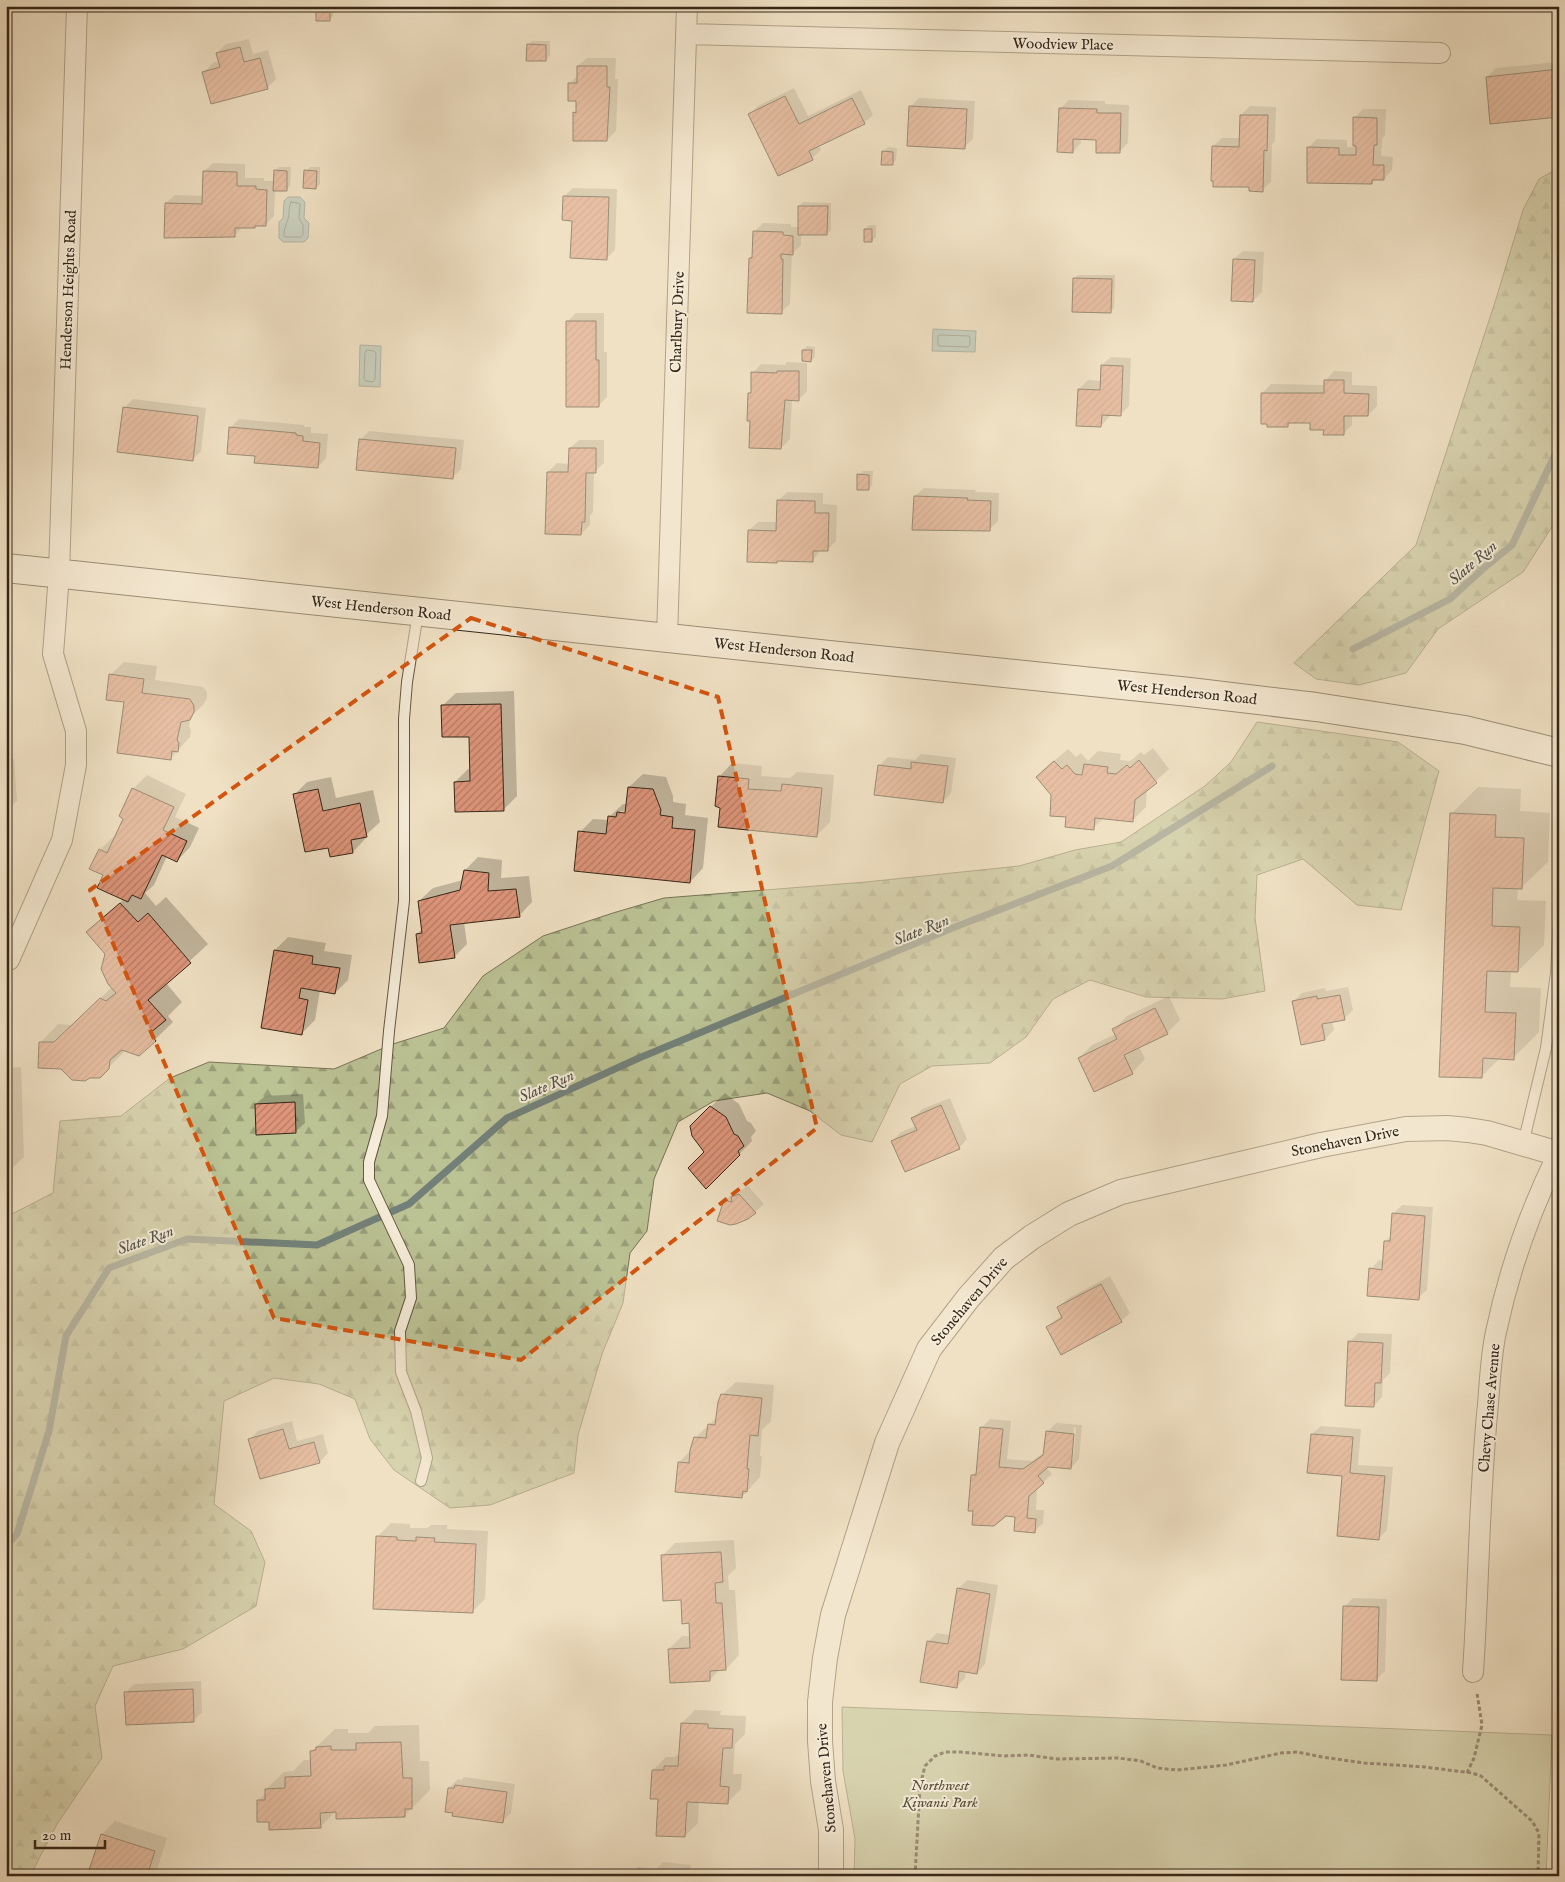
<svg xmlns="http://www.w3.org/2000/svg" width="1565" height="1882" font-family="'IM FELL English',serif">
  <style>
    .forest { fill: url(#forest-firs); stroke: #787456 }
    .green { fill: #bbc294; stroke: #787456 }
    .water { fill: #9cbcbb; stroke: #738079 }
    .shadow { fill: #0003; fill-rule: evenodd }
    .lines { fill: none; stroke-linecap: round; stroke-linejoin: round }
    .shore { stroke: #687269; stroke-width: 1 }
    .stream { stroke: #738079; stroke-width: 7 }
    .building { fill: url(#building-hatch); stroke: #352717 }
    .service-casing { stroke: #645642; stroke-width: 12 }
    .minor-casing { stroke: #645642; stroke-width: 22 }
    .tertiary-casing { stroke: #645642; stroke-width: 26 }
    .secondary-casing { stroke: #352717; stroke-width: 30 }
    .path { stroke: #352717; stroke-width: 3; stroke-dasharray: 4 2.5; stroke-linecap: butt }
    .service { stroke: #f5ecd9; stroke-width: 10 }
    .minor { stroke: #f5ecd9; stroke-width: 20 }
    .tertiary { stroke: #f5ecd9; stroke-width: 24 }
    .secondary { stroke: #f5ecd9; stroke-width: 28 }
    .marked { fill: none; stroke: #d6540d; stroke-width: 4; stroke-dasharray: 10 6; stroke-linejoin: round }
    .labels { text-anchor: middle; stroke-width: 4; stroke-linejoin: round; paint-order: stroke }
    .street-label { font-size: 15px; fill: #352717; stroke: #f5ecd9 }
    .park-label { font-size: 15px; font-style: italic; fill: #564e36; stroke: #f5ecd9 }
    .water-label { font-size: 16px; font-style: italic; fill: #545448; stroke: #f5ecd9 }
  </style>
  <defs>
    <pattern id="forest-firs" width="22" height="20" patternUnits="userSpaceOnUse" patternTransform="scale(1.25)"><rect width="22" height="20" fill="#bbc294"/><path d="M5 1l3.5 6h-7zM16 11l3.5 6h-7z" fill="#999e78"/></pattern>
    <pattern id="building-hatch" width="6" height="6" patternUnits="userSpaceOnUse" patternTransform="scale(1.25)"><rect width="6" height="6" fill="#de957a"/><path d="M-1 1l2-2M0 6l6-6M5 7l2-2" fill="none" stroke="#b57a63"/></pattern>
  </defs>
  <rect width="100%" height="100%" fill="#f0e1c4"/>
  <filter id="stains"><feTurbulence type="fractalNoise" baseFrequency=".004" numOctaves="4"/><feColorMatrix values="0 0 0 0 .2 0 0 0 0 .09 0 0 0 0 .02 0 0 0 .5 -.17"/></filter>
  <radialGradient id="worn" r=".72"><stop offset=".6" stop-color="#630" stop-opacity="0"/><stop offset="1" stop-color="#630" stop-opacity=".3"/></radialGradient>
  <path class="forest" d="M1559,168v348l-36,56 -85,57 -32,44 -47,12 -43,-6 -22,-16 122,-118 80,-246 27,-89 16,-31z
    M1257,722l141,20 41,29 -38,139 -44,-5 -54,-46 -46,16 -2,43 10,73 -43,8 -76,-2 -56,-17 -37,19 -27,38 -36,26 -58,3 -32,18 -28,58 -31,-7 -31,-24 -43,-18 -53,8 -36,21 -24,57 -7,52 -17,22 -7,50 -21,51 -24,81 -4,38 -84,32 -40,3 -56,-38 -24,-31 -15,-40 -36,-15 -45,-6 -50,23 -10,103 37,27 14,31 -9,44 -73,43 -70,17 -18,40 7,52 -45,66 -27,52h-24v-659l47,-24 7,-72 61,-5 49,-38 39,-16 125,7 59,-25 51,-16 39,-52 60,-40 70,-23 51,-15 202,-16 153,-16 56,-16 46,-8 84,-56 26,-24z"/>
  <path class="green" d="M842,1707l710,28 -6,141h-692l1,-37 -12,-68z"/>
  <path class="water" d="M288,197h12l5,5 -1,16 5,5 -1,15 -4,4h-21l-4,-4v-16l4,-4 1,-17z
    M933,329l43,2 -1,21 -43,-1z
    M360,345l21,1 -1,41 -21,-1z"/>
  <path class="shadow" d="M321,8l13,1 -1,7 -4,4 -12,-8z
    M249,39l4,15 15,-4 8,29 -9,9 -63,-16 9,-9 6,-2 -2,-8 9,-9z
    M532,41h18v15l-4,4 -18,-15z
    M587,58h29l-1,21h3l-2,52 -9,9 -33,-27 3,-3v-10l-7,-17 8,-8v-9z
    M1559,62v54l-72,-39 9,-9z
    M794,88l14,28 53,-26 12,25 -9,8 -45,22 2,5 -9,8 -33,17 -30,-61 9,-8z
    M919,98l56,3 -2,38 -9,8 -54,-40z
    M1069,100l36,1v3l24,1 -1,38 -9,9 -22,-14h-16v5l-8,9 -13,-43z
    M1250,106l26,1 -1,34 -3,3 -1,38 -9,8 -12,-4 -37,-40 9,-8h18l1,-23z
    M1363,109h23l-1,26 -3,4 -1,17 12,1 -1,13 -8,9h-8l-4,4 -64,-35 9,-9 30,1v7h7v-29z
    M888,147l9,1 -1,12 -4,4 -8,-13z
    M213,163l32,1v14h19v3h11v-10l4,-4h12l-1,19 -4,4h-11l-1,26 -9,9 -22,2 -9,9 -68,-33 9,-8 28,1 1,-25z
    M310,167h10v17l-4,4 -10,-17z
    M573,188l44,1 -2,61 -8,8 -34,-39 -9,-23z
    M803,202l28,1v27l-4,4 -26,-1v12l-9,9 -2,50 -9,8 -31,-54 4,-3v-23l9,-9 28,1v3h8v-21z
    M869,225h7v12l-4,4 -7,-12z
    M1243,251l21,1 -2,40 -9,9 -19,-42z
    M1078,275h37l-1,33 -4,4 -36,-33z
    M576,313h28v39h3v45l-9,9 -31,-84z
    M807,346l8,1v10l-4,4 -8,-11z
    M6,350l7,4 -7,10z
    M1111,357l20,1 -2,48 -9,9 -11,-1v3l-8,9 -22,-37 9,-9 14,1v-16z
    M787,362l20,1v28l-9,9 -6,-1 -2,40 -9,9 -30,-28 -2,-27 3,-3 1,-17 8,-9 24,1z
    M1334,371l18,1v13l25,1v20l-9,9 -16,-1v11l-9,9 -18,-5 -14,-7 -19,-1 -4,5 -26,-33 9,-9 54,1 1,-5z
    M133,399l73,9 -5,43 -9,9 -68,-52z
    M239,419l65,6v2h7v6l17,1 -2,24 -8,9 -62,-12 -26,-27z
    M369,431l95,9 -3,29 -9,9 -92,-38z
    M579,440h25v23l-10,9 -1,40 -3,4v9l-9,9 -33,-62 9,-9 12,1 1,-16z
    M863,471h10l-1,14 -4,4 -9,-14z
    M924,488l52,2 -1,2 24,1 -1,28 -9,9 -74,-34z
    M787,492l36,1v11l14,1 -1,36 -9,9h-6l-9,11 -33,-2 -2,3 -28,-32 9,-8h20v-21z
    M124,662l33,4 -2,14 48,7 4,5v6l-4,7 -12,11 -2,10 2,4 -1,7 -20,22 -44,-58 -16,-26z
    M514,691l3,105 -13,13 -49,-27 13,-13h3l-1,-33 -28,-30 14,-13z
    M1153,748l16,21 -22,20 -1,18 -14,14 -28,-3 -11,10 -25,-12 -15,-21 -3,-31 18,-15 8,8 5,-4 7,8 10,-10 23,3 -1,6 10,1 11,-9 3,3z
    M921,754l35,4 -5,35 -8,9 -64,-36 9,-9 27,3z
    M6,759h8l3,42 -11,10z
    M732,763l30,3 -1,10 29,2 7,-6 37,3 -4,47 -13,13 -96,-28 -2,-30z
    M643,774l23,3 7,19v6l13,2 -1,11 23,3 -5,50 -13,14 -110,-50 13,-13 16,1v-3l14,-13h3l3,-17zM620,811l12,1v3l-12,-2z
    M147,775l39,19 -11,23 24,11 -9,19 -13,14 -10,-5 -13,29 -9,8 11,13 10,-9 42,47 -42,39 16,19 -14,14 5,6 -34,33 -13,-5 -18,18 -67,-26 17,-18 15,1 39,-38 -5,-34 -19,-21 36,-33 -19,-25 -5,-24 13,-13 2,1 9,-20 -3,-3 12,-26z
    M331,777l5,21 37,-8 7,32 -15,14 1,2 -13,14 -24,-6 -35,-51 13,-13z
    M1478,787l43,2 -1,22 30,2 -2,49 -27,26h-3l-1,12 29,1 -2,44 -26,26h-7l-1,16 31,1 -2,44 -26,26h-13l-19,19 -29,-264z
    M478,857l24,3 -1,18 28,-2 3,26 -13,14 -55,6 3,22 -13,13 -37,-23 6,-6 -4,-27 14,-13 30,-8 2,-10z
    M288,937l38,6 -2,8 28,4 -4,25 -13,13 -15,-3 -5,30 -13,13 -27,-83z
    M1348,987l5,23 -9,9 -12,2 2,9 -9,9 -23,5 -9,-42 9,-9 23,-5 1,3z
    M1169,996l11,24 -13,13 -28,13 6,13 -13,14 -53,-15 13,-13 24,-11 -2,-5 13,-13z
    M21,1067l3,90 -18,17v-106z
    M725,1093l14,11 8,17 4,2 5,8 -5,6 1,4 -46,47 -1,-36 -14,-26z
    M303,1094l2,29 -9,8 -40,-27 9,-8z
    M950,1098l17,41 -8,9 -67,-7 9,-9 15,-6 -3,-8 9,-9z
    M748,1186l16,18 -9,8 -30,-11 9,-9 3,1z
    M1402,1205l31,2 -6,83 -9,8 -47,-29 8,-9 5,1 1,-19 7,-7 1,-21z
    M1110,1276l20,37 -9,8 -74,6 15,-12 -4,-7 9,-9z
    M1358,1333l34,1 -2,39 -7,7 -1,17 -8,9 -24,-64z
    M736,1382l38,3 -3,36 -9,9 -2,26h2l-2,21 -18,20 -63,-35 12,-12 4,-12 22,-21 5,-22z
    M990,1419l21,2 -4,38 25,2 13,-9 2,-20 9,-9 26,2 -3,34 -8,9 -23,-2 -2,1 6,7 -15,14 -1,22h8l-1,13 -9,9 -62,-57 6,-5 3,-42zM1074,1427l2,1 -3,32h-2z
    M292,1421l5,20 26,-7 5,19 -8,9 -70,-23 8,-8z
    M1321,1426l40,3 -3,36 35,2 -6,63 -8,8 -36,-63 -31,-41z
    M391,1523l19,1v4h17l4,-3h16v4l41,2 -3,68 -13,13 -94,-76z
    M734,1540l2,28 -8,8 1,14h6l4,65 -13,14h-6l-10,11 -41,-31 13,-13h9l-1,-14 -8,-23 -20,-43 13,-13z
    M967,1580l31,5 -13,79 -8,9 -11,-2 -1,7 -9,9 -28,-45 9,-9 13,2 8,-46z
    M1353,1598l34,1 -2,72 -9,9 -32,-73z
    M201,1681l1,31 -8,8 -68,-28 8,-8z
    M695,1710l26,1 -1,4 26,1 -1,18 -10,10 -2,30h9l-1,15 -14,14 -28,-2 -1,22 -13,13 -26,-38 -6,-28 13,-13h8l6,-4 2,-30z
    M419,1725l1,36h9l1,29 -26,26 -67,-6 -17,17 -50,-6 -12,-20 8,-8v-4l18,-17 9,-1 11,-11h8v-9l23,-22h13v4h20l7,-7z
    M464,1777l51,7 -4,29 -8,8 -54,-33 9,-9 4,1z
    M115,1821l52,17 -12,38h-67l14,-42z
    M663,1862l28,3 -2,11h-60l9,-9 18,2z"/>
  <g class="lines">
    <path class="shore" d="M291,202l7,1 2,1 -1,14 4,7v10l-2,2h-15l-2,-1c0,-8 2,-10 4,-17 2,-6 0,-11 3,-17z
      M940,335l29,1 1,2v7l-2,2 -29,-1 -1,-2v-8z
      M367,350l7,1 2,2 -1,26 -2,3 -7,-1 -2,-2 1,-26z"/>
    <path class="stream" d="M1353,649l97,-50 34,-31 28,-23 47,-99
      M6,1546l11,-12 32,-103 17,-95 43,-68 78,-29 130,6 92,-41 98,-86 132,-60 311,-129 162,-63 160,-100"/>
  </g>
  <path class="building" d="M316,12h14v9h-14z
    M527,44l19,1v16h-20z
    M240,47l4,15 16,-4 8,31 -57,15 -9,-32 18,-5 -4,-14z
    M577,66h30v21h3l-3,54h-34v-29l3,1v-12h-8v-18h9z
    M1559,69v48l-69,7 -4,-47z
    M785,96l14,28 53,-26 13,26 -56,27 4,9 -35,16 -30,-62z
    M909,106l58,3 -2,40 -58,-3z
    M1059,108l38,1v4h24l-1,40h-24v-13l-23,-1v14l-16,-1z
    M1240,115h28l-1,36 -3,-1 -1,42 -14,-1v-4h-36v-6h-2l1,-35 27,1z
    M1353,117l24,1v27h-3l-1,20h11v15h-12v4l-65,-1v-36l32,1v7h17v-9h-3z
    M882,151l11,1v13h-12z
    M274,170l13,1v20h-14z
    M304,170l13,1 -1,18 -13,-1z
    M203,171l34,1v14h19v3l11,1 -1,36h-11v2h-20v9l-71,1 1,-35 37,1z
    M563,196l46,1 -2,63 -37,-2 2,-37 -10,-1z
    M798,206h30l-1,29h-29z
    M864,229h8v13h-8z
    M753,231l30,1v3l10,1v19l-12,-1v5h2l-1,55 -35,-1 2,-55h3z
    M1233,259l22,1 -2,42 -22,-1z
    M1073,278l39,1 -1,34 -39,-1z
    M566,321h30v39h3v47h-33z
    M802,350h10l-1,12 -9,-1z
    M1101,365l22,1 -2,50 -19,-1 -1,12 -25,-1 2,-37 22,1z
    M777,371h22v30l-14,-1 -4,49 -32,-1 1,-27h-3l1,-28h3v-21l26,1z
    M1324,380h20v13l25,1 -1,22h-24v19h-21l1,-5h-14v-7h-22v4h-21v-3h-6v-31h63z
    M123,407l75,9 -5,45 -76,-9z
    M229,427l67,6v2l7,1v5l17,2 -2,25 -64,-5 1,-7 -28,-2z
    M359,439l97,9 -3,31 -97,-9z
    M569,448h27v25h-10l-1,49h-3l-1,13 -36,-1 2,-62h21z
    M857,474l12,1v15h-12z
    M914,496l54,2 -1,2 24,1 -1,30 -78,-1z
    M777,500l38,1v12h14l-1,38h-15v11l-36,-1v2l-30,-1 1,-32 28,1z
    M109,674l35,5 -2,14 48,6 4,7v6l-4,8 -9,2 -4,18 2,3 -1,9 -6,-1 -1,9 -54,-7 7,-51 -18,-2z
    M501,704l3,107 -49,1 -1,-30 16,-1 -1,-44h-27l-1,-32z
    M1139,760l18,23 -22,17 -2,22 -38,-4 -1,12 -29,-3 1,-10 -16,-1 1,-21 -15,-18 18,-16 8,8 5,-4 8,9 7,1 2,-11 24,3 -1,6 9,1 11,-9 3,3z
    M911,762l37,4 -5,37 -69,-8 4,-30 33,4z
    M718,776l31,3 -1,10 33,2 1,-7 40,4 -5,49 -99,-10 2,-19 -5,-2z
    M628,787l25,2 8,21 -1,5 13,2 -1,11 23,2 -5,53 -116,-12 4,-40 28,3 2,-18 8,1 1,-5 8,1z
    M132,788l42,19 -11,23 24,11 -10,21 -15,-7 -21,44 -9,-4 -4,7 -31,-14 6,-13 -14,-6 10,-20 8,4 16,-34 -4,-3z
    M318,789l5,22 37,-8 7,34 -16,3 2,13 -23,4 -2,-9 -23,4 -12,-58z
    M1450,813l46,2 -1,22 29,1 -2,51 -29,-1 -1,38 28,1 -2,45 -31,-1 -2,41 31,1 -2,47 -31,-2 -1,20 -43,-1z
    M464,870l25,3 -1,18 28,-2 4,28 -70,8 5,33 -36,5 -3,-29 6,-1 -4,-32 42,-11z
    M120,903l18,19 10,-9 43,50 -43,37 18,20 -16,13 6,8 -17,15 -17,-6 -12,10 -1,9 -9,9h-10l-5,3 -13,-1 -11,-11 -23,-1 1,-26h15l46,-44 6,3 10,-8 -8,-9 -7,-15 4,-15 -19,-22z
    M274,950l39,6 -1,8 28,4 -5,26 -34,-6 -2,10 9,2 -6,35 -41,-7z
    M1340,995l5,25 -23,4 3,16 -24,5 -9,-44 25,-5v3z
    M1155,1008l13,26 -44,21 9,19 -39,18 -16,-34 39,-19 -5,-10z
    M295,1102l1,31 -40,2 -1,-31z
    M941,1105l19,44 -55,23 -14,-31 26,-11 -6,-12z
    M710,1106l16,11 8,17 4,2 6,10 -6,5 2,4 -34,34 -18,-21 16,-16 -12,-16 -2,-10z
    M739,1194l17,19 -8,6 -12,5 -6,1 -13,-4 7,-21 8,2 -1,-5z
    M1392,1213l33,3 -6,84 -52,-4 2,-28 13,2 2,-29h6z
    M1101,1284l21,38 -61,33 -15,-28 16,-9 -5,-11z
    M1348,1341l35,2 -2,40h-6l-1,24 -29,-1z
    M721,1394l41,4 -4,38 -8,-1 -3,34h2l-2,23 -4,-1 -1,7 -67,-6 3,-30 11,1 1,-13 4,-13 12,1 2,-14 7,1 3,-23z
    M980,1427l23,2 -4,38 24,2 20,-14 3,-24 28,3 -3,35 -23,-2 -10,9 6,7 -15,13 -2,22 9,1 -1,14 -21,-2 1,-14 -9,-1 -12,10 -22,-1 1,-14h-5l3,-36h5z
    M283,1429l6,20 25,-7 6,21 -60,16 -12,-40z
    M1311,1434l42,3 -3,36 35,3 -6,64 -42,-4 5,-60 -35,-3z
    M376,1536l21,1v3l19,1v-4l19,1 -1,4 42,2 -3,69 -100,-4z
    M721,1552l2,30 -8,1 1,20h6l4,67 -16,1v10l-40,2 -2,-34 22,-1 -1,-25 -7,1 -1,-24 -18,1 -2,-46z
    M957,1588l33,6 -13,80 -18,-3 -2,17 -37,-6 7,-41 21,3z
    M1343,1606l36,1 -2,74 -36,-1z
    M193,1689l1,33 -68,3 -2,-33z
    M681,1723l27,1v4l25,1 -1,19h-9l-3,38 9,1 -1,17 -41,-2 -2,35 -29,-1 2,-37h-8l2,-29h12v-4h14z
    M401,1742l2,36h9v31h-7v8l-69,2v-7l-16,1 1,15 -52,2v-8h-12v-22h8v-11l20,-1v-11l26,-1 -1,-25 6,-1v-3l15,-1v4h25v-7z
    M455,1785l52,7 -4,31 -51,-7 1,-3 -8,-1 3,-24h6z
    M101,1834l54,17 -8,25h-60z"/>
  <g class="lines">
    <g class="service-casing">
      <path id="service" d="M418,613l-11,69 -3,37v182l-15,130 -7,85 -13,46v18l40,85 2,33 -11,33 1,41 15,39 11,47 -6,23
        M1523,1144l23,-96 10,-75 3,-59"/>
    </g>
    <g class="minor-casing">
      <path id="minor" d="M686,34l754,19
        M667,638l20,-632
        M9,960l53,-120 14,-75v-34l-23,-77 6,-80 18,-568
        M1473,1672c6,-89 6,-179 15,-268 2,-24 3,-49 8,-72 13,-62 34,-121 62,-178"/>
    </g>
    <g class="tertiary-casing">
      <path id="tertiary" d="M831,1876v-46l-8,-49 -3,-40v-39l5,-44 8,-43 54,-172 42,-94 40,-52 35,-39 28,-21 37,-23 52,-22 200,-47 85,-16 41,-1 21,2 19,3 72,21"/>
    </g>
    <g class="secondary-casing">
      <path id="secondary" d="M6,568l823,87 361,37 126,15 149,23 94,23"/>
    </g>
    <path class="path" d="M1467,1773l7,-15 8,-33 -5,-32
      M915,1876l5,-90 5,-20 10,-10 10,-4h16l43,4 24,-1 29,4 61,-1 23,3 16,7 20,2 49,-5 55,-12 16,-1 25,5 42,6 61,4 47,6 9,3 51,45 7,12 -1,43"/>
    <use href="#service" class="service"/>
    <use href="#minor" class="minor"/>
    <use href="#tertiary" class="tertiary"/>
    <use href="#secondary" class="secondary"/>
  </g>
  <path d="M0 0H1565V1882H0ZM471,618l247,79 99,431 -296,232 -247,-42 -184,-428z" fill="#f0e1c4" fill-opacity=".55" fill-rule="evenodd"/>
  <path class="marked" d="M471,618l247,79 99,431 -296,232 -247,-42 -184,-428z"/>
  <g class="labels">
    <g class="street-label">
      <text transform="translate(1063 44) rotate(1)" y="5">Woodview Place</text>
      <text transform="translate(68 290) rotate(-88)" y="5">Henderson Heights Road</text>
      <text transform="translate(677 322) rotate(-88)" y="5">Charlbury Drive</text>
      <text transform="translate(381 608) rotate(6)" y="5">West Henderson Road</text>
      <text transform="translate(784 650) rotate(6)" y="5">West Henderson Road</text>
      <text transform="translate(1187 692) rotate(6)" y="5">West Henderson Road</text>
      <text transform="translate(1345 1141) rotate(-11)" y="5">Stonehaven Drive</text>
      <text transform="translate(969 1301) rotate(-50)" y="5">Stonehaven Drive</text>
      <text transform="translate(1489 1408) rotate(-85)" y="5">Chevy Chase Avenue</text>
      <text transform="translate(826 1778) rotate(-95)" y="5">Stonehaven Drive</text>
    </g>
    <g class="park-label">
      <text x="940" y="1790">Northwest<tspan x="940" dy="17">Kiwanis Park</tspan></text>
    </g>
    <g class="water-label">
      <text transform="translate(1472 562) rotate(-41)" y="6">Slate Run</text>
      <text transform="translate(921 929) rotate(-22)" y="6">Slate Run</text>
      <text transform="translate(546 1085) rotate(-24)" y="6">Slate Run</text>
      <text transform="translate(145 1239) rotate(-20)" y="6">Slate Run</text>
    </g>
  </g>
  <rect width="1565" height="1882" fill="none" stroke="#f0e1c4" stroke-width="25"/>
  <rect x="8" y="8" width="1550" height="1867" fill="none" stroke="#352717" stroke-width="2.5"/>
  <rect x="12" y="12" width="1540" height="1857" fill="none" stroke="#352717"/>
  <path d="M35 1840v8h70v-8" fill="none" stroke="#352717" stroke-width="2.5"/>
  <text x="42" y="1840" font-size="15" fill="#352717" stroke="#f5ecd9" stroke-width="4" paint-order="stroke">20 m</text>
  <rect width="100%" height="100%" filter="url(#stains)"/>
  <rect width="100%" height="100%" fill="url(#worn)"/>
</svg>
